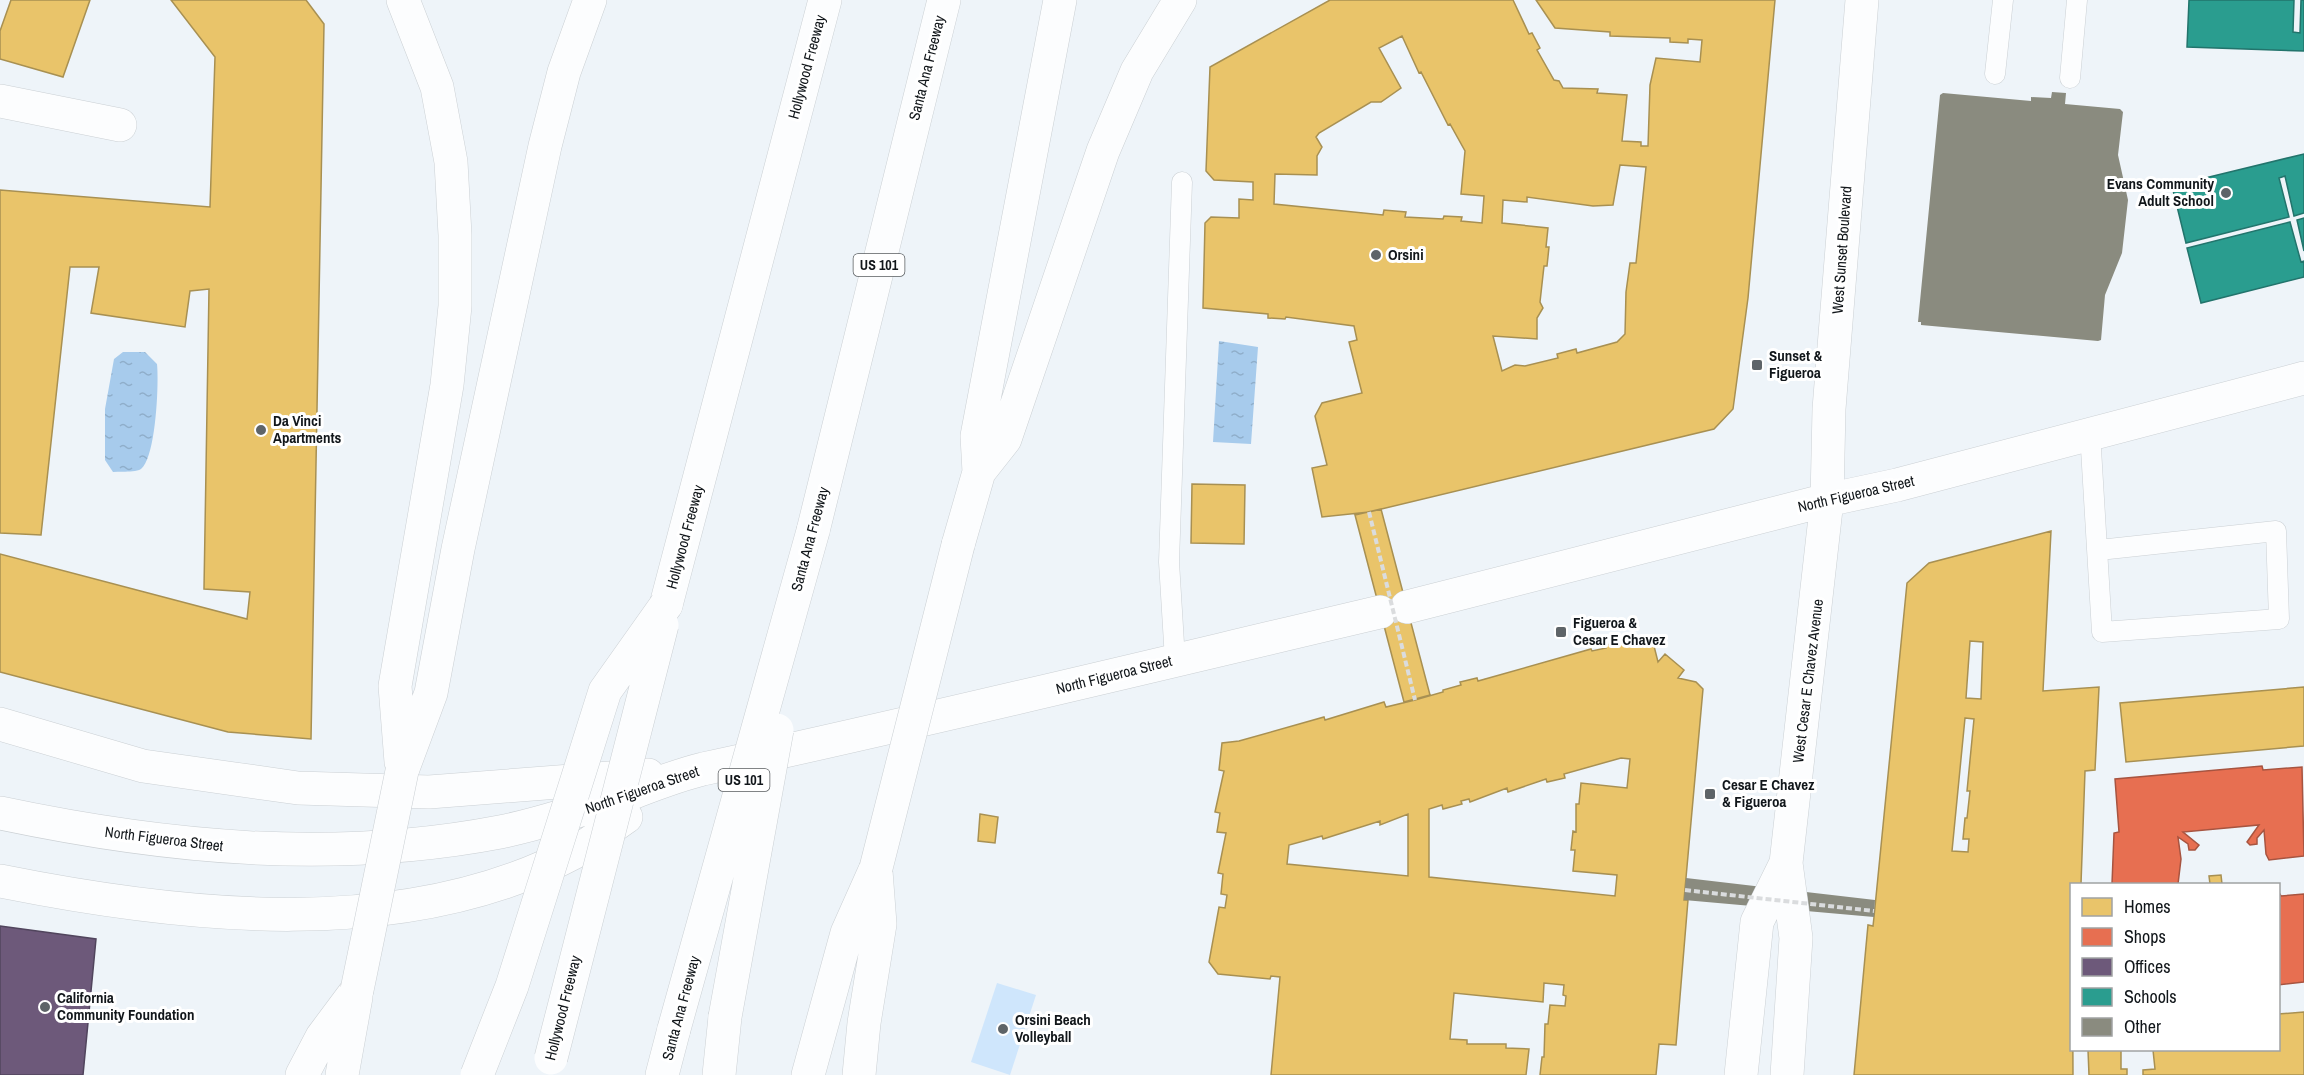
<svg xmlns="http://www.w3.org/2000/svg" width="2304" height="1075" font-family="'Archivo Narrow',sans-serif">
  <style>
    .green { fill: #cfe6fc }
    .water { fill: url(#water-ripples) }
    .homes { fill: #e9c46a; stroke: #a89052; stroke-width: 1.5; fill-rule: evenodd }
    .shops { fill: #e76f51; stroke: #a75440; stroke-width: 1.5 }
    .offices { fill: #6d597a; stroke: #51455d; stroke-width: 1.5 }
    .schools { fill: #2a9d8f; stroke: #22746c; stroke-width: 1.5 }
    .building { fill: #8a8b7f }
    .lines { fill: none; stroke-linecap: round; stroke-linejoin: round }
    .lane-casing { stroke: #cbd0d4; stroke-width: 21 }
    .street-casing { stroke: #cbd0d4; stroke-width: 34 }
    .primary-casing { stroke: #cbd0d4; stroke-width: 34 }
    .highway-casing { stroke: #cbd0d4; stroke-width: 34 }
    .lane { stroke: #fcfdfe; stroke-width: 20 }
    .street { stroke: #fcfdfe; stroke-width: 33 }
    .primary { stroke: #fcfdfe; stroke-width: 33 }
    .highway { stroke: #fcfdfe; stroke-width: 33 }
    .highway-bridge-casing { stroke: #cbd0d4; stroke-width: 34; stroke-linecap: butt }
    .path-bridge { stroke: #dadcde; stroke-width: 4; stroke-dasharray: 6 3; stroke-linecap: butt }
    .highway-bridge { stroke: #fcfdfe; stroke-width: 33 }
    .poi-dot { fill: #5e6468; stroke: #fff; stroke-width: 2 }
    .labels { text-anchor: middle; stroke-width: 6; stroke-linejoin: round; paint-order: stroke }
    .shield { fill: #fff; stroke: #585c5f; stroke-width: 1.5 }
    .shield-label { font-size: 14px; font-weight: bold; fill: #11161a }
    .street-label { font-size: 15px; fill: #11161a; stroke: #fff }
    .poi-label { font-size: 15px; font-weight: bold; fill: #11161a; stroke: #fff; text-anchor: start }
  </style>
  <defs>
    <pattern id="water-ripples" width="26" height="14" patternUnits="userSpaceOnUse" patternTransform="scale(1.5)"><rect width="26" height="14" fill="#a7cbec"/><path d="M2 4q2-2 4 0t4 0M15 11q2-2 4 0t4 0" fill="none" stroke="#8faeca"/></pattern>
  </defs>
  <rect width="100%" height="100%" fill="#eef4f9"/>
  <path class="green" d="M997,983l39,12 -26,80 -39,-13z"/>
  <path class="water" d="M1219,341l39,6 -7,97 -38,-2z
    M123,352h22l12,12c2,19 -1,93 -16,105 -7,4 -19,2 -28,3l-8,-12v-51l9,-50z"/>
  <path class="homes" d="M11,0h79l-27,77 -63,-18v-28z
    M171,0h135l18,24 -13,715 -83,-7 -228,-60v-118l247,65 3,-27 -46,-3 5,-300 -19,2 -5,36 -94,-14 8,-46h-29l-29,268 -41,-2v-343l210,17 5,-150z
    M1330,0h183l16,34 3,-1 8,15 -3,2 17,30 5,1 4,7 35,1 -1,4 30,2 -5,46 19,1v4h7l2,-61 6,-27 44,4 2,-22 -14,-1v4l-18,-1v-4l-60,-2v-4l-55,-4 -19,-28h239l-27,298 -15,111 -19,20 -345,83 -47,5 -10,-49 15,-3 -12,-49 7,-13 40,-10 -13,-51 8,-2 -3,-14 -68,-9 -1,2 -17,-1v-4l-65,-6 2,-85 6,-6 28,1v-19l14,1v-18l-39,-2 -8,-9 4,-104zM1402,36l17,37 2,-1 27,53 2,-1 15,27 -4,43 23,2 -2,27 -21,-2 1,-4 -18,-1 -1,3 -38,-2 1,-5 -22,-2 -1,5 -109,-11 1,-30 42,1v-19l5,-9 -6,-10 3,-4 52,-31h10l20,-14 -22,-40zM1620,165l26,2 -10,96h-6l-4,29 -1,42 -8,8 -40,11 -1,-4 -19,5 1,4 -33,8 -10,-1 -13,6 -9,-35 44,3v-21l6,-10 -3,-6 4,-36h3l2,-19h-3l2,-19 -46,-5 1,-23 24,2v-5l66,9 20,-1z
    M1192,484l53,1 -1,59 -53,-1z
    M1381,509l49,186 -26,7 -49,-187z
    M2051,531l-8,160 56,-4 -4,83 -10,1 -4,113h-9l1,191h-219l14,-150 5,1 1,-9 33,-334 22,-20zM1970,641l13,1 -2,57 -15,-1zM1965,718l9,1 -7,72h3l-3,27h-2l-2,21h6l-1,13 -16,-1z
    M1646,638l7,4 5,20 7,-8 19,16 -6,8 18,4 7,7 -19,211h4l-12,145 -17,-1 -3,31h-116l2,-18h2l1,-33h3l2,-19 15,1 1,-10 -3,-1 1,-10 -20,-2 -1,19 -89,-9 -4,46 17,1v4h39v4l23,1 -3,26h-255l9,-98 -9,-1 -1,3 -52,-5 -9,-12 10,-55 6,1 2,-13 -6,-1 2,-20 -5,-1 8,-40 -9,-1 3,-19 -5,-1 9,-41 -5,-1 3,-27 17,-2 85,-24 1,3 59,-18 2,5 29,-7 28,-8v-2l18,-5 -1,-3 17,-4 1,3 113,-32 1,2 14,-3 -1,-3zM1621,758l9,1 -3,29 -46,-5 -2,21h-3v28l-3,-1 -2,19h4l-2,21 44,4 -2,21 -186,-19v-68l13,-4 1,4 19,-5 -1,-3 8,-2 1,3 37,-14 1,4 38,-13 1,3 18,-4 -1,-4zM1408,814v62l-121,-12 2,-19 33,-9 1,3 57,-18v4z
    M2304,687v59l-178,16 -6,-59z
    M980,814l18,3 -3,26 -17,-2z
    M2221,875l1,9h-12l-1,-8z
    M2304,1012v63h-161v-5l12,-1 -2,-19h125v-36z
    M2088,1050h33v19h6v6h-38z"/>
  <path class="shops" d="M2262,766l1,4 39,-3 2,89 -35,4 -3,-6 -2,-24 -7,8v6l-7,1 -3,-3 12,-17 -76,7 16,13 -4,5h-6l-1,-6 -10,-7 3,22 -3,25h-66l2,-51 5,-1 -4,-53z
    M2278,891l3,5 23,-2v88l-26,3z"/>
  <path class="offices" d="M0,926l96,13 -13,136h-83z"/>
  <path class="schools" d="M2189,0h105l-1,32 7,1 1,-33h3v51l-117,-4z
    M2304,154v59l-10,3 -9,-40 -6,2 10,39 -103,26 -14,-57z
    M2304,218v33l-7,-31z
    M2290,222l11,40 3,-1v16l-103,26 -14,-55z"/>
  <path class="building" d="M2052,92l14,1 -1,11 55,5 3,3 -5,43 10,45 -6,53 -17,42 -4,45 -3,1 -177,-16v-3h-3l22,-227 3,-2 88,8v-4l20,1z
    M1686,878l189,22 -1,17 -190,-17z"/>
  <g class="lines">
    <g class="lane-casing">
      <path id="lane" d="M1995,74l8,-74
        M2070,78l7,-78
        M2090,432l12,200 177,-13 -3,-88 -177,19
        M1175,660l-6,-98 13,-380"/>
    </g>
    <g class="street-casing">
      <path id="street" d="M0,101l120,24"/>
    </g>
    <g class="primary-casing">
      <path id="primary" d="M1407,607l420,-107 70,-15 407,-107
        M0,724l143,42 155,22 131,4 219,-17
        M0,813c165,35 333,51 500,19 44,-9 86,-23 129,-38 24,-9 49,-19 74,-25 227,-49 452,-104 677,-157
        M0,881c184,37 405,62 577,-30 17,-10 33,-23 49,-34
        M1741,1075l16,-153 29,-59
        M1787,1075l9,-137 -10,-75 41,-363 2,-91 33,-409"/>
    </g>
    <g class="highway-casing">
      <path id="highway" d="M979,472l26,-33 98,-288 34,-80 43,-71
        M813,531l131,-531
        M958,545l21,-73 -2,-36 83,-436
        M666,605l159,-605
        M401,762l-6,-76 52,-301 8,-79v-71l-4,-73 -14,-75 -34,-87
        M402,771l29,-78 27,-144 87,-403 19,-74 26,-72
        M302,1075l20,-38 35,-47
        M342,1075l14,-78
        M662,1075l12,-46
        M719,1075l6,-58
        M808,1075l39,-142 29,-65
        M859,1075l5,-52 16,-99 -4,-53"/>
    </g>
    <use href="#lane" class="lane"/>
    <use href="#street" class="street"/>
    <use href="#primary" class="primary"/>
    <use href="#highway" class="highway"/>
    <g class="highway-bridge-casing">
      <path id="highway-bridge" d="M876,868l82,-323
        M357,990l45,-219
        M725,1017l52,-287
        M674,1029l139,-498
        M551,1058l111,-433
        M477,1075l35,-89 93,-295 61,-86"/>
    </g>
    <path class="path-bridge" d="M1369,512l46,188
      M1685,890l189,21"/>
    <use href="#highway-bridge" class="highway-bridge"/>
  </g>
  <g class="poi-dot">
    <circle cx="2226" cy="193" r="6"/>
    <circle cx="1376" cy="255" r="6"/>
    <rect x="1751" y="359" width="12" height="12" rx="3"/>
    <circle cx="261" cy="430" r="6"/>
    <rect x="1555" y="626" width="12" height="12" rx="3"/>
    <rect x="1704" y="788" width="12" height="12" rx="3"/>
    <circle cx="45" cy="1007" r="6"/>
    <circle cx="1003" cy="1029" r="6"/>
  </g>
  <g class="labels">
    <g class="shield">
      <rect x="853.5" y="254" width="51" height="22" rx="4.5"/>
      <rect x="718.5" y="769" width="51" height="22" rx="4.5"/>
    </g>
    <g class="shield-label">
      <text x="879" y="270">US 101</text>
      <text x="744" y="785">US 101</text>
    </g>
    <g class="street-label">
      <text transform="translate(807 67) rotate(-75)" y="5">Hollywood Freeway</text>
      <text transform="translate(927 68) rotate(-76)" y="5">Santa Ana Freeway</text>
      <text transform="translate(1842 250) rotate(-86)" y="5">West Sunset Boulevard</text>
      <text transform="translate(1856 494) rotate(-13)" y="5">North Figueroa Street</text>
      <text transform="translate(685 537) rotate(-75)" y="5">Hollywood Freeway</text>
      <text transform="translate(810 539) rotate(-75)" y="5">Santa Ana Freeway</text>
      <text transform="translate(1114 675) rotate(-14)" y="5">North Figueroa Street</text>
      <text transform="translate(1808 681) rotate(-83)" y="5">West Cesar E Chavez Avenue</text>
      <text transform="translate(642 790) rotate(-19)" y="5">North Figueroa Street</text>
      <text transform="translate(164 839) rotate(7)" y="5">North Figueroa Street</text>
      <text transform="translate(563 1008) rotate(-76)" y="5">Hollywood Freeway</text>
      <text transform="translate(681 1008) rotate(-75)" y="5">Santa Ana Freeway</text>
    </g>
    <g class="poi-label">
      <text x="2214" y="189" text-anchor="end">Evans Community<tspan x="2214" dy="17">Adult School</tspan></text>
      <text x="1388" y="260">Orsini</text>
      <text x="1769" y="361">Sunset &amp;<tspan x="1769" dy="17">Figueroa</tspan></text>
      <text x="273" y="426">Da Vinci<tspan x="273" dy="17">Apartments</tspan></text>
      <text x="1573" y="628">Figueroa &amp;<tspan x="1573" dy="17">Cesar E Chavez</tspan></text>
      <text x="1722" y="790">Cesar E Chavez<tspan x="1722" dy="17">&amp; Figueroa</tspan></text>
      <text x="57" y="1003">California<tspan x="57" dy="17">Community Foundation</tspan></text>
      <text x="1015" y="1025">Orsini Beach<tspan x="1015" dy="17">Volleyball</tspan></text>
    </g>
  </g>
  <rect x="2070" y="883" width="210" height="168" fill="#ffffff" stroke="#a0a2a3" stroke-width="1.5"/>
  <rect x="2082" y="898" width="30" height="18" fill="#e9c46a" stroke="#a0a2a3" stroke-width="1.5"/>
  <text x="2124" y="913" font-size="18" fill="#11161a">Homes</text>
  <rect x="2082" y="928" width="30" height="18" fill="#e76f51" stroke="#a0a2a3" stroke-width="1.5"/>
  <text x="2124" y="943" font-size="18" fill="#11161a">Shops</text>
  <rect x="2082" y="958" width="30" height="18" fill="#6d597a" stroke="#a0a2a3" stroke-width="1.5"/>
  <text x="2124" y="973" font-size="18" fill="#11161a">Offices</text>
  <rect x="2082" y="988" width="30" height="18" fill="#2a9d8f" stroke="#a0a2a3" stroke-width="1.5"/>
  <text x="2124" y="1003" font-size="18" fill="#11161a">Schools</text>
  <rect x="2082" y="1018" width="30" height="18" fill="#8a8b7f" stroke="#a0a2a3" stroke-width="1.5"/>
  <text x="2124" y="1033" font-size="18" fill="#11161a">Other</text>
</svg>
